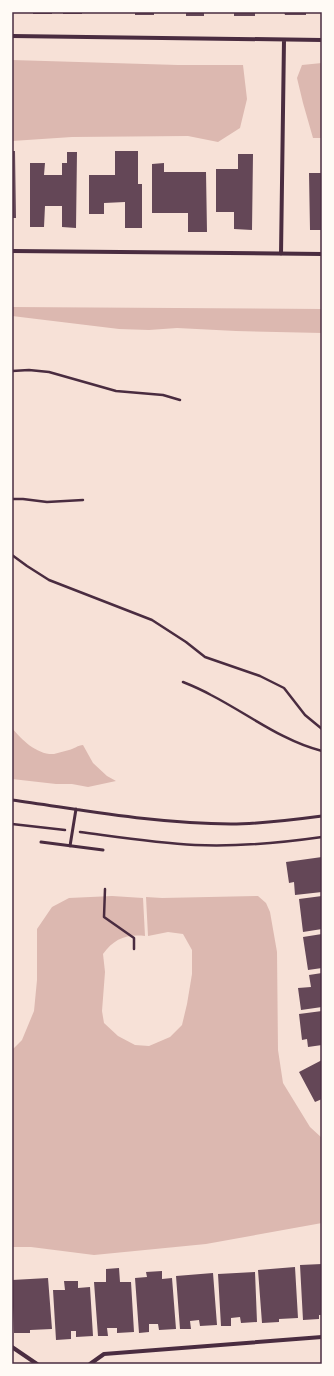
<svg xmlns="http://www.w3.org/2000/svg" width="334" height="1376" font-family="Figtree,sans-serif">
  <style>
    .water { fill: #dcb8b0 }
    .building { fill: #644757 }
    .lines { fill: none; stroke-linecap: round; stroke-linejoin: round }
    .path { stroke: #4a2c40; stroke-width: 2.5 }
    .service { stroke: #4a2c40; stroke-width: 3 }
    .minor { stroke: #4a2c40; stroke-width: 4 }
    .neatline { fill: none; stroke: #4a2c40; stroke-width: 1.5 }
  </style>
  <rect width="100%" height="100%" fill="#f7e1d7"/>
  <path class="water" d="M12,60l166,5h65l4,34 -7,29 -22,14 -30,-6 -116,1 -60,4z
    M322,63v75h-9l-10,-35 -6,-25 5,-13z
    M12,307l310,2v24l-86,-2 -59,-3 -28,2 -30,-1 -107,-13z
    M12,728c10,12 25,27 42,26 5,-1 10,-3 15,-4 5,-1 9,-5 14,-5l10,18 14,13 9,5 -28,6 -16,-3h-16l-44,-5z
    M112,896l31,2 2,38c-19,-2 -31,3 -42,18l2,18 -3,39 2,12 14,13 17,9 14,1 21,-9 12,-12 5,-21 5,-30v-24l-9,-16 -15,-2 -20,4 -2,-39 16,1 96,-2 8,7 4,9 7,40 1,98 5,33 27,44 12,11v85l-116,21 -112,11 -63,-8h-19v-197l10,-10 12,-29 3,-31v-51l15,-22 17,-9z"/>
  <path class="building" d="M33,12h19v2h-19z
    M63,12h19v2h-19z
    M135,12h19v3h-19z
    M186,12h18v4h-18z
    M234,12h21v4h-21z
    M284,12h22v3h-21z
    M12,151h3l1,67h-4z
    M115,151h23v33h4v44h-17v-26l-21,1v11h-15v-39h26z
    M67,152h10l-1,76 -14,-1v-21h-17l-1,21h-14v-64h15l-1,12h18v-12h5z
    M238,154h15l-1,76 -18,-1v-17h-18v-43h22z
    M164,163v9h42l1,60h-19v-19h-36v-49z
    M309,173h13v57h-12z
    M322,857v35l-27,3 -1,-13 -5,1 -3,-21z
    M322,896v33l-19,3 -4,-33z
    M322,934v34l-14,2 -5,-33z
    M322,973v34l-21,3 -3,-22 13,-1 -2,-12z
    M322,1011v34l-14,2 -1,-8 -5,1 -3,-26z
    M322,1060v39l-7,3 -16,-30z
    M322,1264v51h-3v4l-16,1 -3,-55z
    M295,1267l3,51 -19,1v3l-17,1 -4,-53z
    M119,1268l1,14h11l3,50 -17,1v-5h-10l1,8h-10l-4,-54h12v-13z
    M162,1271v8l10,-1 4,51 -17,1 -1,-6h-9v8l-10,1 -4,-55 12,-1 -1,-5z
    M255,1272l2,50 -16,1 -1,-6 -9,1v8h-10l-3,-52z
    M213,1273l4,52 -17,1 -1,-6 -9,1 1,8h-11l-4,-53z
    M48,1278l4,51 -22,1v3h-16l-2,-53z
    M64,1281h14v7l12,-1 3,49 -17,1v-6h-5v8l-15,1 -3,-50h12z"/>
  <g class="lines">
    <path class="path" d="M12,371l17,-1 20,2 67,19 47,4 17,5
      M12,499h11l24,3 36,-2
      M12,555l15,11 22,14 103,40 34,22 19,15 55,19 24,12 21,27 17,14
      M183,682c10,4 19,8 28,13 37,19 71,46 111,56
      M12,824l53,6
      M80,832c38,5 76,11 115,13 42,2 85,-2 127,-8
      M105,889l-1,28 30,21v11"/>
    <path class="service" d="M12,800c72,10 145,24 219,24 30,0 61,-4 91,-8
      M41,842l62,8
      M70,846l6,-37"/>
    <path class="minor" d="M12,36l310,4
      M12,251l310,3
      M281,254l3,-214
      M12,1347l25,17
      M90,1364l14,-10 218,-17"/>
  </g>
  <rect width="334" height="1376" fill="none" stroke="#fffaf5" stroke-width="26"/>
  <rect x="13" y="13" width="308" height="1350" class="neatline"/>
</svg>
